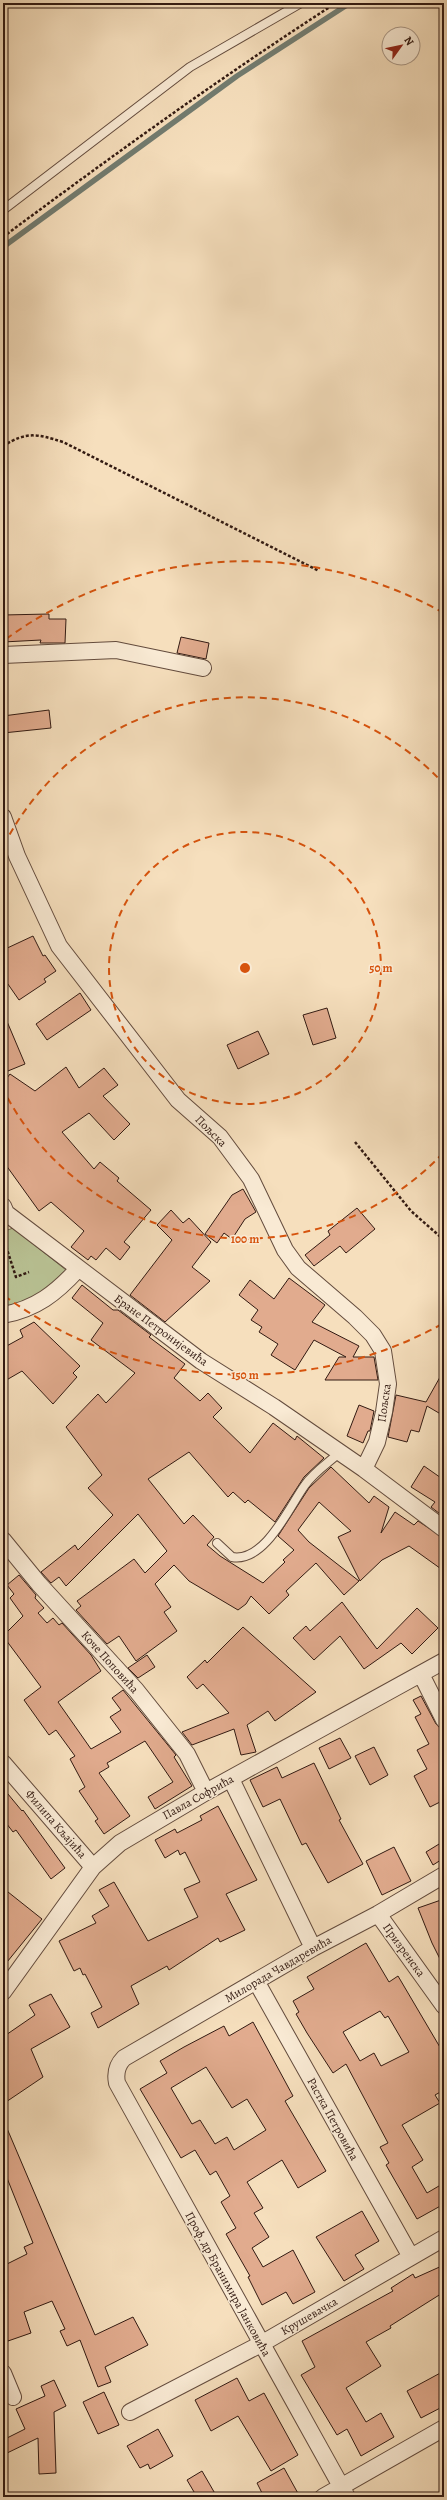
<svg xmlns="http://www.w3.org/2000/svg" width="447" height="2500" font-family="Alegreya,serif">
  <style>
    .green { fill: #b9c294; stroke: #766e53 }
    .lines { fill: none; stroke-linecap: round; stroke-linejoin: round }
    .stream { stroke: #727c70; stroke-width: 5.5 }
    .building { fill: #e1ab8e; stroke: #321a12; fill-rule: evenodd }
    .service-casing { stroke: #634b3d; stroke-width: 10 }
    .minor-casing { stroke: #634b3d; stroke-width: 18 }
    .path { stroke: #321a12; stroke-width: 2.5; stroke-dasharray: 3 2; stroke-linecap: butt }
    .service { stroke: #f9ead4; stroke-width: 8 }
    .minor { stroke: #f9ead4; stroke-width: 16 }
    .ring { fill: none; stroke: #d6530d; stroke-width: 2; stroke-dasharray: 7 5 }
    .labels { text-anchor: middle; stroke-width: 3; stroke-linejoin: round; paint-order: stroke }
    .street-label { font-size: 12px; fill: #321a12; stroke: #f9ead4 }
    .centre { fill: #d6530d; stroke: #f9ead4; stroke-width: 2 }
    .ring-label { font-size: 12px; text-anchor: middle; font-weight: bold; fill: #d6530d; stroke: #f9ead4; stroke-width: 3; stroke-linejoin: round; paint-order: stroke }
  </style>
  <rect width="100%" height="100%" fill="#f6dfbd"/>
  <filter id="stains"><feTurbulence type="fractalNoise" baseFrequency=".005" numOctaves="4"/><feColorMatrix values="0 0 0 0 .2 0 0 0 0 .09 0 0 0 0 .02 0 0 0 .5 -.17"/></filter>
  <radialGradient id="worn" r=".72"><stop offset=".6" stop-color="#630" stop-opacity="0"/><stop offset="1" stop-color="#630" stop-opacity=".3"/></radialGradient>
  <path class="green" d="M13,1228l53,42 -5,7 -32,25 -26,6v-73l2,-4z"/>
  <g class="lines">
    <path class="stream" d="M3,247l234,-171 113,-73"/>
  </g>
  <path class="building" d="M49,614v5h17l-1,24h-25l1,-3 -38,2v-27z
    M181,637l28,6 -3,16 -29,-6z
    M49,710l2,18 -48,5v-17z
    M33,936l10,20 2,-1 11,16 -12,8 2,3 -27,18 -16,-23v-27z
    M80,993l11,17 -44,30 -11,-16z
    M327,1008l9,30 -23,7 -10,-30z
    M3,1012l22,52 -22,9z
    M258,1031l11,23 -31,15 -11,-24z
    M66,1067l13,21 25,-20 14,17 -15,11 27,28 -16,16 -25,-27 -27,19 32,37 6,-7 19,16 -2,3 34,29 -27,32 6,5 -10,13 -14,-12 -10,12 -5,-4 -3,4 -17,-13 13,-16 -33,-29 -12,9 -36,-50v-78l7,-9 25,17z
    M243,1189l13,23 -11,7 -13,20 -8,-6 -7,10 -12,-9 27,-39z
    M357,1208l18,21 -29,24 -6,-7 -26,20 -9,-11 25,-20 -2,-4z
    M171,1210l12,13 6,-5 22,24 -19,25 18,14 -45,41 -35,-27 42,-55 -15,-15z
    M289,1278l36,27 -13,17 47,24 -6,11h21l4,23h-53l14,-23h7l-32,-17 -19,30 -24,-15 7,-11 -19,-12 3,-5 -11,-7 7,-10 -19,-15 11,-15 24,19z
    M82,1285l31,25h5l33,25 -2,2 36,27 -11,14 26,23 8,-8 14,15 -9,9 37,36 23,-30 22,17 2,-4 27,22 -20,19 -29,45 -27,-22 -3,3 -12,-11 -5,5 -39,-45 -41,27 36,45 9,-9 21,22 -7,8 13,11 43,27 22,-21 -2,-2 11,-10 -16,-14 31,-48 22,-21 38,36 5,-7 15,11 -8,26 14,-21 19,13 4,-4 26,17v33l-35,-25 -27,14 -22,21 -22,-44 13,-6 -32,-29 -21,28 11,12 50,39 -15,14 -28,-32 -30,28 3,4 -20,19 -18,-18 -5,8 -8,6 -49,-29 -15,-16 -19,19 16,23 -7,5 13,19 -41,30 -17,-25 -12,8 -31,-34 5,-4 -4,-5 57,-42 11,14 22,-22 -29,-37 -72,72 -7,-9 -8,6 -10,-11 34,-27 3,5 35,-35 -25,-27 14,-13 -36,-48 32,-33 8,9 29,-30 -44,-33 12,-17 -31,-25z
    M34,1322l46,44 -7,7 4,4 -24,27 -31,-33 -19,11v-34l20,-11 -3,-7z
    M444,1370v46l-17,-10 -8,26 -8,-2 -4,12 -19,-5 8,-42 30,7z
    M359,1405l15,6 -4,20h-2l-5,12 -16,-7z
    M424,1466l20,14v37l-13,-10 4,-5 -24,-15z
    M19,1575l17,20 -1,3 9,10 -6,5 9,10 6,-5 6,7 3,-2 29,32 10,16 -43,31 33,47 30,-17 -11,-15 11,-7 -9,-12 11,-8 53,65 -2,2 18,29 -37,23 -7,-12 25,-15 -28,-41 -38,22 2,4 -10,6 31,43 -26,18 -9,-13 3,-2 -19,-28 6,-4 -15,-28 5,-3 -19,-26 -7,5 -25,-35 17,-13 -38,-51 20,-20 -13,-18 4,-4 -7,-9z
    M342,1602l35,47 40,-41 21,20 -26,26 -11,-11 -37,26 -24,-33 -26,24 -21,-22 13,-12 4,5z
    M243,1627l73,65 -41,29 -7,-10 -21,14 9,27 -15,3 -7,-26 -42,16 -10,-13 47,-19 -26,-29 -6,5 -10,-12 18,-17 2,3z
    M147,1655l8,12 -17,11 -10,-10z
    M421,1696l15,28 8,5v71l-14,7 -16,-31 13,-7 -10,-19 12,-6 -14,-27 6,-3 -8,-14z
    M340,1738l11,20 -22,11 -10,-21z
    M374,1747l14,28 -18,10 -15,-29z
    M314,1763l27,56 -2,1 24,44 -35,19 -22,-40 -4,2 -22,-46 -17,8 -13,-27 27,-13 5,11z
    M3,1788l19,23 1,-1 42,58 -14,11 -35,-49 -3,2 -10,-13z
    M218,1806l39,74 -31,14 19,36 -25,12 -2,-4 -49,32 -2,-4 -36,20 8,18 -41,24 -7,-15 11,-6 -17,-33 -2,1 -3,-7 -6,3 -15,-30 37,-18 -4,-7 17,-10 -10,-16 15,-8 34,59 50,-24 -14,-28 16,-7 -15,-30 -5,3 -2,-5 -13,8 -10,-18 20,-11 2,4 25,-13 -2,-4z
    M444,1841v17l-11,7 -7,-13z
    M394,1847l17,34 -29,14 -16,-34z
    M3,1888l39,31 -39,48z
    M441,1900l3,8v59l-12,-24 -14,-35z
    M366,1943l23,39 9,-6 46,78v36l-9,5 5,8 -38,22 21,35 -11,7 15,26 17,-10v21l-27,15 -31,-54 3,-2 -9,-16 8,-4 -42,-79 -13,9 -26,-40 -11,-19 3,-2 -6,-11 21,-12 -7,-12zM380,2011l5,7 3,-2 21,36 -28,14 -7,-13 -14,8 -17,-29z
    M51,1994l19,33 -39,22 12,28 -40,27v-67l32,-22 -6,-10z
    M253,2022l40,74 -8,5 41,70 -28,17 -16,-28 -35,22 16,26 -9,5 15,24 -17,11 11,19 30,-17 22,42 -22,12 -7,-12 -24,13 -14,-28 2,-1 -24,-42 10,-6 -15,-26 9,-6 -14,-25 -6,4 -15,-25 -14,8 -41,-69 27,-16 -7,-12 24,-14 40,-21 5,10zM206,2067l26,41 15,-9 19,31 -32,20 -7,-13 -12,7 -15,-24 -8,4 -21,-36z
    M3,2119l92,216 38,-18 15,28 -43,22 6,15 -13,5 -18,-47 -13,6 -7,-15 5,-2 -13,-28 -28,11 7,21 -23,8 -5,-16v-5l4,-2 -4,-12v-40l24,-12 -3,-7 9,-4 -30,-75z
    M362,2211l17,30 -24,14 9,14 -20,12 -28,-44z
    M444,2265v27l-54,34 1,2 -25,14 15,24 -35,22 20,34 15,-9 13,24 -33,19 -14,-27 -10,6 -36,-60 14,-8 -13,-26 91,-50 -2,-3 22,-14 2,4z
    M444,2371v35l-23,12 -14,-27z
    M237,2378l12,23 15,-8 34,62 -27,16 -33,-55 -27,15 -16,-31z
    M54,2380l12,26 -12,6 2,61 -17,1 -1,-36 -35,17v-15l22,-11 -9,-20 29,-13 -4,-10z
    M104,2392l15,33 -21,9 -15,-32z
    M158,2429l15,27 -23,13 -2,-5 -8,4 -13,-22z
    M284,2468l16,29h-36l-7,-14z
    M202,2471l15,26h-20l-10,-17z"/>
  <g class="lines">
    <g class="service-casing">
      <path id="service" d="M3,210l187,-143 111,-64
        M217,1543l15,14c33,6 57,-50 73,-72 9,-13 23,-22 34,-32"/>
    </g>
    <g class="minor-casing">
      <path id="minor" d="M3,655l113,-5 87,18
        M3,817l14,39 42,90 119,154 42,37 31,42 34,71 13,18 57,49 18,18 10,16 5,33 -4,28 -7,30 -13,27
        M3,1206l3,7 195,148 73,46 90,62 80,60
        M3,1315c33,-6 53,-22 75,-46
        M3,1540l36,44 97,106 51,64 19,38
        M421,1674l23,46
        M3,1763l90,104
        M231,1779l82,169
        M378,1914l66,92
        M256,1981l155,276
        M3,1992l90,-125 27,-24 86,-51 238,-131
        M3,2373l10,24
        M130,2412l131,-68 183,-106
        M323,2497l121,-69
        M347,2497l-230,-414c-2,-10 0,-18 7,-25l189,-110 65,-34 66,-39"/>
    </g>
    <path class="path" d="M3,237c109,-81 218,-160 333,-234
      M3,446c24,-15 34,-12 60,-4l256,129
      M355,1142l56,69 33,29
      M3,1237l13,40 13,-5"/>
    <use href="#service" class="service"/>
    <use href="#minor" class="minor"/>
  </g>
  <g class="ring">
    <circle cx="245" cy="968" r="136"/>
    <path d="M443 1153A271 271 0 0 1 4 1091M4 845A271 271 0 0 1 443 783"/>
    <path d="M442 1324A407 407 0 0 1 6 1297M6 639A407 407 0 0 1 442 612"/>
  </g>
  <g class="labels">
    <g class="street-label">
      <text transform="translate(211 1131) rotate(45)" y="4">Пољска</text>
      <text transform="translate(161 1330) rotate(36)" y="4">Бране Петронијевића</text>
      <text transform="translate(384 1403) rotate(-82)" y="4">Пољска</text>
      <text transform="translate(110 1662) rotate(48)" y="4">Коче Поповића</text>
      <text transform="translate(198 1797) rotate(-29)" y="4">Павла Софрића</text>
      <text transform="translate(56 1824) rotate(49)" y="4">Филипа Кљајића</text>
      <text transform="translate(404 1950) rotate(54)" y="4">Призренска</text>
      <text transform="translate(278 1969) rotate(-30)" y="4">Милорада Чавдаревића</text>
      <text transform="translate(333 2119) rotate(61)" y="4">Растка Петровића</text>
      <text transform="translate(228 2284) rotate(61)" y="4">Проф. др Бранимира Јанковића</text>
      <text transform="translate(309 2316) rotate(-30)" y="4">Крушевачка</text>
    </g>
  </g>
  <circle cx="245" cy="968" r="6" class="centre"/>
  <g class="ring-label">
    <text x="381" y="972">50 m</text>
    <text x="245" y="1243">100 m</text>
    <text x="245" y="1379">150 m</text>
  </g>
  <rect width="447" height="2500" fill="none" stroke="#f6dfbd" stroke-width="16"/>
  <rect x="4" y="4" width="439" height="2492" fill="none" stroke="#321a12" stroke-width="2"/>
  <rect x="8" y="8" width="431" height="2484" fill="none" stroke="#321a12"/>
  <g transform="translate(401 46) rotate(57)"><circle r="19" fill="#f9ead4" stroke="#a99786"/>
  <path d="M0-3L7 15L0 10L-7 15Z" fill="#8f2418"/>
  <text y="-6" font-size="11" font-weight="bold" text-anchor="middle" fill="#321a12">N</text>
  </g>
  <rect width="100%" height="100%" filter="url(#stains)"/>
  <rect width="100%" height="100%" fill="url(#worn)"/>
</svg>
